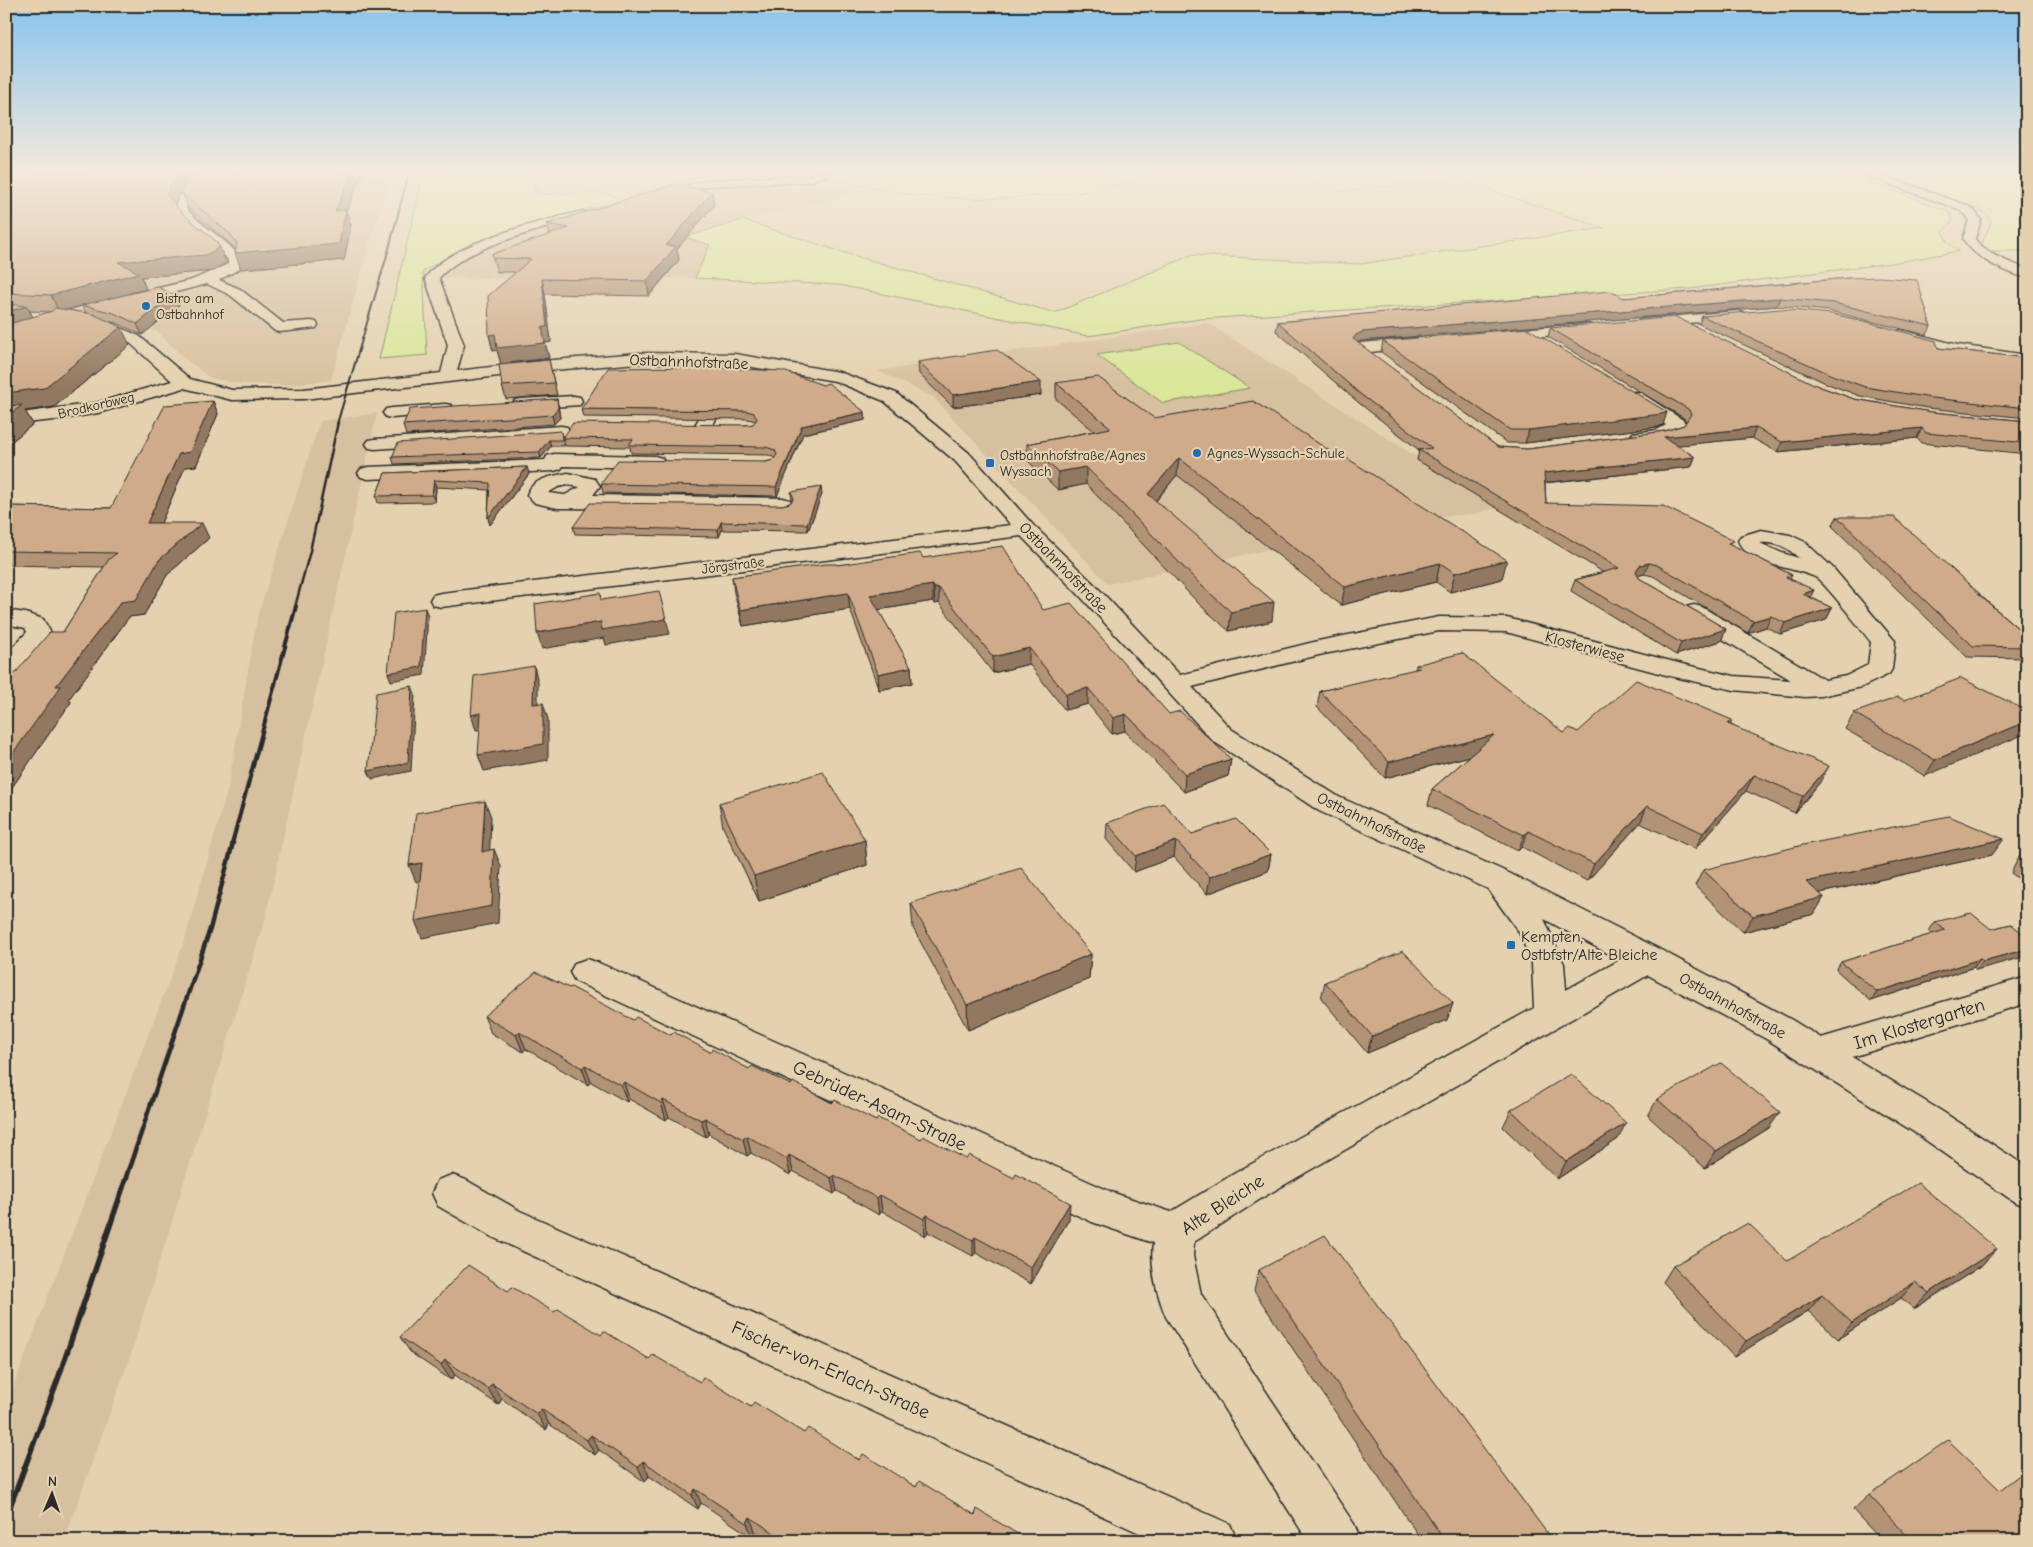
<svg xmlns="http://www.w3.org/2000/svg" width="2033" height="1547" font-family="'Comic Neue',sans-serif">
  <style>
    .built { fill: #d7c09f }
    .green { fill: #dae699; stroke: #828862 }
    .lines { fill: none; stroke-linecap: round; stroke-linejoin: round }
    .minor-casing { stroke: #2b2b2b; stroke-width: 3 }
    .minor { fill: #e4d1af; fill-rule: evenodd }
    .rail-far4 { stroke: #2b2b2b; stroke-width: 2 }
    .rail-far3 { stroke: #2b2b2b; stroke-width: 2.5 }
    .rail-far2 { stroke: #2b2b2b; stroke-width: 4 }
    .rail-far1 { stroke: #2b2b2b; stroke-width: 4.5 }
    .rail { stroke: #2b2b2b; stroke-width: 5.5 }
    .wall { fill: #b39376; stroke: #2b2b2b; fill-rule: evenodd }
    .shaded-wall { fill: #927860; stroke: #2b2b2b }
    .building { fill: #d0ab89; stroke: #2b2b2b }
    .poi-dot { fill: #1f6fb2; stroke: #e4d1af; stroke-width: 2 }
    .labels { text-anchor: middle; stroke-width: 4.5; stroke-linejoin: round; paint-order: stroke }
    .far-poi-label { font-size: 14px; fill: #2b2b2b; stroke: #e4d1af; text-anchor: start }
    .far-street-label { font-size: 14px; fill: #2b2b2b; stroke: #e4d1af }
    .street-label { font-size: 16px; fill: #2b2b2b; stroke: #e4d1af }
    .poi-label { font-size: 16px; fill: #2b2b2b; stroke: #e4d1af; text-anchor: start }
    .near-street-label { font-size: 19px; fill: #2b2b2b; stroke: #e4d1af }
  </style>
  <rect width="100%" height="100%" fill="#e4d1af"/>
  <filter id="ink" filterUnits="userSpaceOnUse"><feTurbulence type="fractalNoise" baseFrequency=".02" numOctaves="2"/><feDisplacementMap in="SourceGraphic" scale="10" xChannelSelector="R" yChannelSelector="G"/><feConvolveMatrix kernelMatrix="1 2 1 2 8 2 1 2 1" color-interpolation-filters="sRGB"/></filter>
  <g filter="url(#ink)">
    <path class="built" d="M6,172h386l-25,80 -36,128 -44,5 -47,-1 -30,-6 -27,-21 -25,-25 -30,-10 -59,-8 -63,-4z
      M813,181l54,10 -124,29 -57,17 24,8 -15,33h-253l18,-18 69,-28 194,-50z
      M1208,323l288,185 -22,6 -30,2 -88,20 -29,1 -219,47 -175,-187 -55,-26z
      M377,413l-111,503 -136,441 -66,184h-58v-135l179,-467 43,-151 29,-170 63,-197z"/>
    <path class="green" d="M424,172h107l5,22h75l7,7 -113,32 -45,17 -37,21 4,84 -48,4z
      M837,172h310l14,4 -89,18 -84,5 -71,-3 -94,-18z
      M1291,172h548l49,16 61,24 4,8 -10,12 5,11 11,8 -61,11 -209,27 -489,30 -112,17 -249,-51 -144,-7 15,-33 -25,-8 58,-17 102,33 210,60 137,-58 168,9 244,-36 -147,-49 -116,12z
      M1873,172h154v79h-36l-9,-7 9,-22 -4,-8 -12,-6z
      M1179,342l71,46 -87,15 -66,-48z"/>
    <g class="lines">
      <g class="minor-casing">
        <path id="minor" d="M200,172h10l-22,28 -2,8c16,20 41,30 55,51l-2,10 -20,11 21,9 43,34 28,-2 5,1 2,3 -2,3 -36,4 -5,-1 -45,-36 -23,-11 -50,13 -27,6 -5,-1 -2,-3 2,-3 67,-16 36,-16v-4l-4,-5 -36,-30 -14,-17 5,-11z
          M820,172h14l-22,9 -105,5 -53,14 -6,-3 2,-2 57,-15 104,-5z
          M1860,172h14l92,33 9,6 6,9 -6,19c11,16 35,23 52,30v9c-23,-6 -51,-19 -64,-39l6,-19 -3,-5 -8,-6 -97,-35z
          M583,211l6,4 -2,2c-43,12 -118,27 -148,61l25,67 -7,26 84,-10 98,-8 96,1 104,18 57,21 73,60 64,72 63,61 84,89 138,-34 121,-24 68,1 175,46 52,12 57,4 -105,-63 -3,-5 3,-5 8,-2 8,2 123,73 21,-4 22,-11 3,-23c-9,-11 -47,-61 -56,-65 -21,-10 -69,-12 -77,-37l3,-4 20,-6 29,5 15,7 28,26 62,73 -3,28 -3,5 -27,13 -41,9 -16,1 -71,-7 -64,-14 -164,-44 -67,-1 -120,24 -127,32 39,42 108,68 170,76 152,77 131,70 29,18 206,-61v26l-175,54 91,55 84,55v40l-14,-6 -96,-67 -149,-94 -120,-65 -383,221 -71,46 -1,14 8,38 153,230 7,17h-53l-142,-224c-9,-22 -16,-50 -13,-74l-61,-21 -517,-241 -5,-9 5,-9 12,-4 12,4 515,230 57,19 66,-40 297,-164 -2,-44 -13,-32 -31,-43 -169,-78 -106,-70 -133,-145 -59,-60 -580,71 -8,-2 -3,-5 3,-5 8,-2 570,-68 -56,-64 -71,-60 -49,-20 -100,-17 -96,-1 -98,8 -237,28 -72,1 -48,-12 -86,25 -34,6 -58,6v-10l90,-12 76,-22 -43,-39 -27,-12 -17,-4 -2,-3 2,-3 5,-1 22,5 27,12 51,43 42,11 72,-1 137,-16 7,-28 -23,-67c27,-37 114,-56 158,-67zM1760,543c16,-2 28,5 39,15l-17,-5zM1544,919l76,41 -54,30 -2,-26z
          M1738,311l5,1 2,3 -2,3 -99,9 -5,-1 -2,-3 2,-3 5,-1z
          M1586,324l5,1 2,3 -2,3 -94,10 -5,-2 -3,-3 3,-3 5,-2z
          M1901,330l57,15 69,10v10l-70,-10 -61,-17 -3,-3 3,-3z
          M1419,338l5,2 3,3 -3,3 -63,7 -5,-2 -3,-3 3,-3 5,-2z
          M1635,392l6,1 42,27 3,4c-11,16 -35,21 -53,17l-3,-4 3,-4 24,-3 9,-5 -37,-24 -2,-4 2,-4z
          M574,396l6,1 2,4 -2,4 -59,4 -6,-1 -3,-4 3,-4 6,-1z
          M715,401l6,1 3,4 -14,23 -6,1 -6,-1 -3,-4 14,-23z
          M445,404l6,1 3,4 -3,4 -59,5 -6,-1 -3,-4 3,-4 6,-1z
          M561,426l6,1 3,4 -3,4 -192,14 -6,-1 -3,-4 3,-4 6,-1z
          M554,454l101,2 7,2 2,4 -2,4 -7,2 -92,-2 -2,3 -7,2 -186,8 -7,-2 -3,-4 3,-4 7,-2 177,-7 2,-4z
          M568,473l27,6 5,7 -7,9 190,3 7,2 3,4 -3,4 -7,2 -226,-2 -22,-5 -8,-8c5,-17 27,-19 41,-22zM568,485l12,2 -15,8 -17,-2 10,-6z
          M6,610l19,3 18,6 8,14 -36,41 -9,2v-22l21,-22 -2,-4 -19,-4z
          M452,1175l14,5 54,31 710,313 7,17h-80l-665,-304 -54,-31 -6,-13 6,-13z"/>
      </g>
      <use href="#minor" class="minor"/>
      <path class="rail-far4" d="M337,424l51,-172 21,-80"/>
      <path class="rail-far3" d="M295,607l15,-56 28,-129"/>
      <path class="rail-far2" d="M232,844l64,-238"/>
      <path class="rail-far1" d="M135,1151l75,-222 23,-86"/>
      <path class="rail" d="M6,1517l52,-138 78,-230"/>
    </g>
    <path class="wall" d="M6,172h357l-17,39 5,14 -7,35 -103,9 -5,-20 -48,-42 -6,-14 1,-4 -5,7 -4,8 52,59 -13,8 -72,6 5,12 -22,6h50l5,10 -37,30 -23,-11 -11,-3 22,24 -76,62 -29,4 8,13 -27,22zM82,306l4,7 -19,-3zM30,311l21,1 -18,5z
      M712,192l2,13 -37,44 2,11 -30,36 -104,-2 6,48 -6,1 4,15 -48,6 -4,-14 -4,1 -4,-16 26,-63h-18l-4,-14 57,-23 -3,-11z
      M1849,278l82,48 -4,9 -98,-24 -52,-5 -416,35 -4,2 141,104 30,2 137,-18 19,-6 2,-3 -2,-4 -136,-81 2,-9 268,58 36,13 78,13 95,9v33l-106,-11 -4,-5 -140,14 -25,-14 -75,7 18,12 -4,10 -146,16 1,20 186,42 60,30 -2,4 20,18 22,11 -6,12 -46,14 -14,-7 -18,6 -95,-57 -9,-2 -6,2 1,2 87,51 -5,12 -45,14 -105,-64 4,-11 28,-8 -186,-112 2,-10 -60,-47 -83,-72 2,-9 346,-24z
      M1702,316l236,32 89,10v60l-100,-10 -67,-12 -32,-12 -129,-60z
      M1383,341l280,84 -5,2 -133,16h-18l-126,-91z
      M549,360l8,35 -51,4 -4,-13z
      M918,362l123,33 -88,12 -34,-33z
      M1056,383l98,35 348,161 -52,13 -14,-10 -95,23 -164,-130 -21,26 116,120 -43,10 -29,-26 -114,-121 -28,6 -31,-30v-16l67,-13 -38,-32z
      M557,399l3,19 -6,6 -148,11 -3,-10z
      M213,401l5,13 -22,52 -11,1 -24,56 48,15 -42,37 -23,40 -15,2 -60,82 2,3 -65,94v-112l57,-52 41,-65 -98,-2v-59l105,2z
      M581,409l284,3v8l-62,14 -26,62 -174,-3 -2,-9 165,-22 7,-2 2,-2 -7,-3 -137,-2 -1,-6 -65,-1 -2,-7 1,7h-13l-10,12 -147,6 -2,-7 171,-19 184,-13 6,-1 3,-3 -8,-2 -165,-2z
      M527,467l2,7 -39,51 -2,-7 1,-28 -53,-3 -1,15 -57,1 -2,-7 9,-23z
      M791,492l31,2 -14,37 -86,-1 -3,7 -144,-3 -2,-7 209,-22 8,-2 2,-3z
      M1837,517l143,77v1l47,41v22l-60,-1 -135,-131z
      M923,558l120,52 126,104 62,45 -3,17 -44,16 -59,-61 -13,3 -24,-30 -23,6 -36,-46 -36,9 -54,-70 -4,1 -2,-3 -55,9 33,57 1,16 -33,7 -29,-81 -107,17 -9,-33 -2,-16 105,-12z
      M1416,665l148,68 168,-13 -2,4 90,58 -25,31 -49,-22 -51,58 -55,-26 -53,58 -65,-34 -4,4 -90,-46 4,-16 38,-33 -85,22 -68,-71 3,-16 95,-21z
      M1904,700l123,11 -102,65 -80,-47 9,-16z
      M719,803l146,37 2,25 -108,36 -36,-74z
      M1107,823l85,11 79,20 -3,17 -61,23 -33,-37 -40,15 -28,-33z
      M2027,843v42l-16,-12 13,-26z
      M1992,855l-172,38 4,4 -10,17 -71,18 -48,-46 8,-16z
      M911,903l180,51 -2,25 -121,51 -55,-102z
      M1935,922l56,7 20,-5 -35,46 -2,-3 -103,34 -35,-31 5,-8 92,-28 -4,-3z
      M1325,982l128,21 -6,17 -80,33 -46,-55z
      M484,1016l149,4 38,15 78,34 42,16 85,36 193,98 -38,65 -55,-31 -3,3 -45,-24 -3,4 -43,-25 -3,4 -42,-24 -3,3 -41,-23 -3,4 -39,-22 -4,3 -38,-22 -3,3 -37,-20 -3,3 -37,-21 -2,3 -36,-20 -3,3 -62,-36 -3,3 -32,-19z
      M1657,1099l112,29 -64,40 -57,-52z
      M1511,1110l107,29 -61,40 -54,-52z
      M1787,1261l194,5 -67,43 -13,-11 -63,41 -30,-28 -74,46 -71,-75 10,-16z
      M1259,1270l294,271h-131l-168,-250z
      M508,1291l141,68 51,23 104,51 225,108h-259l-15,-10 -3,6 -51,-34 -3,6 -49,-33 -4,6 -46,-32 -4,5 -46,-31 -3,6 -44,-31 -4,6 -43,-30 -4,5 -40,-27 -11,-16z
      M2000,1490l27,51h-145l-29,-31 16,-15z"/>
    <path class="shaded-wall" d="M181,172h18l-21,24 -5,13 -6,-14 5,-13z
      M353,172h10l-17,39 5,14 -7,35 -103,9 -6,-16 100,-42z
      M712,192l2,13 -37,44 2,11 -30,36 -2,-15 19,-35z
      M220,247l6,16 -13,8 -72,6 5,12 -63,17 -1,-1v1l-23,6 -8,-17 67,-33z
      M542,279l3,15 6,48 -6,1 4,15 -48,6 -4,-14 -4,1 -4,-16z
      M174,295l5,10 -37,30 -5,-11z
      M1780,298l-3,8 -416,35 -6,3 -2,-5 3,-4 6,-3z
      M27,306l9,17 -30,9v-20z
      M121,327l9,18 -76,62 -29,4 8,13 -27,22v-53z
      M1041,382v13l-88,12v-12z
      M557,399l3,19 -6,6 -2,-9z
      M213,401l5,13 -22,52 -11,1 -30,70 -8,-14 32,-69z
      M865,412v8l-62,14 -26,62 -1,-9 26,-61z
      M1667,412l-4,13 -5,2 -133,16 4,-13z
      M1756,428l-4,10 -92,9 4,-10z
      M1922,428l-5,10 -140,14 5,-10z
      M549,440l2,6 -10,12 -2,-6z
      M1695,457l-4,10 -150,16 3,-10z
      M1179,458l-2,17 -31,37 2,-18z
      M527,467l2,7 -39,51 -2,-7z
      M1086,467v17l-28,6v-18z
      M434,480l2,7 -1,15 -3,-7z
      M821,487l1,7 -14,37 -1,-7z
      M721,522l1,8 -3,7 -1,-7z
      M202,523l7,15 -42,37 -23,40 -15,2 -60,82 2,3 -65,94v-33l50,-77 65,-84 38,-42z
      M1507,560l-5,19 -52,13 5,-19z
      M1440,563l-4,19 -95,23 4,-18z
      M1649,563l-5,11 -8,2v-5l4,-6z
      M933,585v16l-62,10 -1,-16z
      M934,588h5v15l-4,1z
      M1814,590l-6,12 -5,-8z
      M848,593l2,16 -107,17 -3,-16z
      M1274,602l-2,19 -43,10 2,-19z
      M425,608l3,8 -4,59 -33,6 -3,-8z
      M1832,608l-6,12 -46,14 5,-11z
      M1771,616l-5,11 -18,6 5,-12z
      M666,619l4,15 -64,11 -2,-7 -62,11 -5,-16 64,-11z
      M1726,629l-5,12 -45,14 5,-12z
      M1029,648v16l-36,9v-16z
      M534,666l4,16v38l-5,-16z
      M911,667l1,16 -33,7 -1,-16z
      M412,686l3,8 -4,77 -39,8 -4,-8z
      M1088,688v16l-23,6 1,-16z
      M543,703l5,16v41l-64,11 -6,-16z
      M481,713l6,16 -11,1 -5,-15z
      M1126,714l-1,17 -13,3 1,-16z
      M2027,721v12l-102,43 10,-16z
      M1494,735l-5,16 -104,27 4,-16z
      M1231,759l-3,17 -44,16 1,-18z
      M1829,766l-9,16 -25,31 8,-17z
      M1754,775l-8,16 -51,58 8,-16z
      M485,801l6,16 -2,51 -7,-16z
      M1647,806l-7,17 -53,58 7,-17z
      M1528,831l-6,16 -4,4 6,-16z
      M2004,839l-12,16 -195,43 9,-16z
      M865,840l2,25 -108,36 -5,-25z
      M1176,841l-2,16 -40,15 2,-16z
      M494,849l7,17 -3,57 -76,15 -7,-17z
      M1271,854l-3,17 -61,23 3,-17z
      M422,863l7,17 -13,2 -7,-17z
      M1824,897l-10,17 -71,18 10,-16z
      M2027,949v7l-51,14 7,-9z
      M1091,954l-2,25 -121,51 -1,-25z
      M1980,959l-6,8 -103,34 6,-9z
      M1453,1003l-6,17 -80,33 5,-17z
      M519,1032l7,17 -3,3 -7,-17z
      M585,1065l6,17 -3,3 -6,-17z
      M624,1082l5,17 -2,3 -6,-17z
      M663,1100l6,17 -3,3 -5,-17z
      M1780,1112l-11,16 -64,40 11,-17z
      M705,1118l4,16 -3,3 -5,-17z
      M1626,1123l-8,16 -61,40 9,-17z
      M747,1136l4,17 -4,3 -4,-17z
      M789,1155l4,16 -3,4 -3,-16z
      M834,1175l3,16 -3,3 -3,-16z
      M880,1195l2,16 -3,4 -2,-17z
      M1070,1203l-1,16 -38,65v-17z
      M927,1215l1,17 -3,4 -1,-17z
      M975,1237l1,16 -3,3v-16z
      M1997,1249l-16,17 -67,43 15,-16z
      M1915,1282l-14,16 -63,41 14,-16z
      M1822,1295l-14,16 -74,46 12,-16z
      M445,1360l10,15 -4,5 -10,-15z
      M492,1384l10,15 -4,6 -10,-16z
      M541,1409l8,15 -3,6 -9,-16z
      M591,1435l8,15 -4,5 -8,-15z
      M643,1461l6,15 -4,6 -7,-15z
      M695,1489l6,14 -3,6 -6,-14z
      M750,1517l5,14 -3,6 -5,-14z"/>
    <path class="building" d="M6,172h175l-9,10 -5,13 14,17 35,29 4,6 -14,8 -88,7 21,11 -88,22 -45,-2z
      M196,172h157l-18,39 11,-1 -7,34 -104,9 2,-9 -6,-9 -49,-42 2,-6z
      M675,184l37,8 -46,54h10l-29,35 -105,-2 5,48h-5l3,16 -48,5 -2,-14 -6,1 -1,-39 43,-37 -38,-1 -1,-4 77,-26 -22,-4z
      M1879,277l38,3 14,46 -98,-23 -53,-5 -418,34 -6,3 -3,4 145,108 30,2 137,-18 19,-6 7,-11 -3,-5 -138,-81 126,-11 142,69 36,13 78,13 95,9v22l-101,-10 -4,-5 -140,14 -26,-14 -92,9 31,20 -151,16 2,30 117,3 71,35 -6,2 64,32 -6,2 28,13 -11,4 29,14 -47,15 -14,-7 -18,5 -96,-56 -8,-2 -9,2 -4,6 3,7 87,51 -45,14 -106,-63 44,-12 -200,-118 13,-2 -72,-54 -82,-72 332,-31 14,7 225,-20z
      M158,287l16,8 -37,29 -23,-11 -32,-8z
      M6,304l21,2 -21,6z
      M55,308l38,6 28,13 -77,61 -38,5v-68l46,-14z
      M1780,309l52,5 36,8 68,19 2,7 89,10v50l-95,-10 -67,-11 -33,-12 -130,-59z
      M1527,328l140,84 -5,2 -133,16h-19l-127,-89z
      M997,350l44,32 -88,13 -35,-33z
      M549,360l5,23 -52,3 -3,-21z
      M698,367l85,4 40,14 5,-2 37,29 -63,14 -26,61 -175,-3 17,-24 148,2 7,-2 4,-5 -2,-5 -9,-3 -137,-2 4,-6 -70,-1 10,-15 174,2 6,-1 4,-5 -3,-6 -7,-2 -166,-2 27,-41z
      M1098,377l56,41 99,-17 88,57 4,-1 162,103 -52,13 -15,-10 -95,24 -166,-129 -31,36 126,108 -43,10 -29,-26 -116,-119 -28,5 -31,-28 84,-16 -55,-45z
      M557,399l1,9 -6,7 -149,10 7,-16z
      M213,401l-23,51 -11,2 -32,69h55l-43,37 -23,40 -15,2 -65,84h5l-55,77v-79l44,-52h13l46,-73 8,-6 -111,-2v-45l105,2 54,-103z
      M22,405l-16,12v-11z
      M561,431l1,9h-13l-10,12 -147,5 6,-14z
      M527,467l-39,51 2,-35 -56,-3 -2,15 -56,1 9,-23z
      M821,487l-14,37 -86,-2 -3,8 -145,-3 17,-24 192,2 8,-2 4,-5 -3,-6z
      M1837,517h57l86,77h-2l49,42v11l-54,-1z
      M1003,546l40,64 28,-7 98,111 11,-3 51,48 -46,15 -59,-60 -13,4 -25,-30 -22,6 -37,-46 -36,9 -54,-69h-5l-1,-3 -63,10 41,72 -33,7 -30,-81 -108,17 -8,-33 94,-13h10l1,1 83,-12 3,5z
      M659,591l7,28 -64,11 -1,-8 -64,11 -2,-29 65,-11 1,7z
      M425,608l-4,59 -33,6 6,-60z
      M1462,653l102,80 6,-5 8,4 58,-52 96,40 -4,4 101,42 -26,30 -49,-21 -51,58 -56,-27 -53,58 -66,-33 -4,4 -92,-46 62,-54 -105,27 -69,-71 100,-23 -4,-3z
      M534,666l-1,38 10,-1v41l-65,11 3,-42 -10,2 3,-39z
      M1961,678l66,33v10l-92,39 -81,-47 44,-16 6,3z
      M412,686l-4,77 -40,8 8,-78z
      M823,772l42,68 -111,36 -35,-73z
      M485,801l-3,51 12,-3 -2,57 -77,15 7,-58 -13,2 7,-52z
      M1163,803l29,31 44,-15 35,35 -61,23 -34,-36 -40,15 -29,-33z
      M1949,816l55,23 -198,43 18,15 -71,19 -50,-46 100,-25z
      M1021,868l70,86 -124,51 -56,-102z
      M1971,913l20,16 20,-5 16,13v12l-44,12 -3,-2 -103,33 -36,-30 104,-32 -10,-8z
      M1403,951l50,52 -81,33 -47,-54z
      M536,972l33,16 2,-1 62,33 3,-3 35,18 3,-3 36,20 2,-3 37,20 3,-3 39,19 2,-3 39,21 3,-3 41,21 2,-3 43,21 2,-3 43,23 3,-4 45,23 2,-4 54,29 -39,64 -56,-30 -2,3 -46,-25 -3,4 -44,-24 -3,3 -43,-23 -3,3 -42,-23 -2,4 -40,-23 -4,3 -38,-21 -4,2 -38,-20 -2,3 -37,-21 -3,3 -36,-20 -3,3 -63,-36 -3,3 -32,-19z
      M1721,1063l59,49 -64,39 -59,-52z
      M1571,1074l55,49 -60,39 -55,-52z
      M1918,1183l79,66 -68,44 -14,-11 -63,41 -30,-28 -76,46 -73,-75 75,-43 39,38z
      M1325,1235l228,306h-108l-186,-271z
      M468,1265l40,26 4,-4 42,25 4,-3 43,26 3,-4 45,28 4,-4 47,27 3,-5 48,30 3,-5 50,31 4,-5 51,32 4,-6 53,33 3,-6 56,34 2,-6 52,32h-243l-36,-24 -3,6 -52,-34 -3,6 -49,-34 -5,6 -47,-32 -4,5 -46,-31 -4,5 -45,-30 -4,5 -43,-29 -4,5 -41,-28z
      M1948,1440l52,50 27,-21v72h-115l-43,-46z"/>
  </g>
  <linearGradient id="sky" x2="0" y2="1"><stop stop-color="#87c4ee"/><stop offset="0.44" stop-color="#f3eadb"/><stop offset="1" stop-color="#f3eadb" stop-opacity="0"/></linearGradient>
  <rect width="2033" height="388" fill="url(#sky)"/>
  <g class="poi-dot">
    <circle cx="146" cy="306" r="5"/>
    <circle cx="1197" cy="453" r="5"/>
    <rect x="985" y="458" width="10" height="10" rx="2.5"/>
    <rect x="1506" y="940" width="10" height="10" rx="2.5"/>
  </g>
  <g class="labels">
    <g class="far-poi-label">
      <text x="156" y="303">Bistro am<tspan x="156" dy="16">Ostbahnhof</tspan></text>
      <text x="1207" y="458">Agnes-Wyssach-Schule</text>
      <text x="1000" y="460">Ostbahnhofstraße/Agnes<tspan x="1000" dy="16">Wyssach</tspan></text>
    </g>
    <g class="far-street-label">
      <text transform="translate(96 405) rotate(-13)" y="5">Brodkorbweg</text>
      <text transform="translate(733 565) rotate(-7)" y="5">Jörgstraße</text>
    </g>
    <g class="street-label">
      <text transform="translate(689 361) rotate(2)" y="6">Ostbahnhofstraße</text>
      <text transform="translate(1064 567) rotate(46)" y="6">Ostbahnhofstraße</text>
      <text transform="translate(1585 646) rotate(15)" y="6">Klosterwiese</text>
      <text transform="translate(1372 822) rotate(26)" y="6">Ostbahnhofstraße</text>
      <text transform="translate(1733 1005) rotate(29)" y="6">Ostbahnhofstraße</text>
    </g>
    <g class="poi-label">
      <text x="1521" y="942">Kempten,<tspan x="1521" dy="18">Ostbfstr/Alte Bleiche</tspan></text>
    </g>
    <g class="near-street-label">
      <text transform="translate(1919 1023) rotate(-17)" y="7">Im Klostergarten</text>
      <text transform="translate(880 1105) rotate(25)" y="7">Gebrüder-Asam-Straße</text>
      <text transform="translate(1222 1204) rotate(-33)" y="7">Alte Bleiche</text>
      <text transform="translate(831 1369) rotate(24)" y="7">Fischer-von-Erlach-Straße</text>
    </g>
  </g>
  <rect width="2033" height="1547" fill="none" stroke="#e4d1af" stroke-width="25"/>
  <rect x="12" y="12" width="2008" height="1522" fill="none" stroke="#2b2b2b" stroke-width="2" filter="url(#ink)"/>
  <g transform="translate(52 1494) rotate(2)" stroke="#e4d1af" stroke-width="4" paint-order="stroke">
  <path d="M0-4L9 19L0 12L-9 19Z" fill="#2b2b2b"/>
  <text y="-8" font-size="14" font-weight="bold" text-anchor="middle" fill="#2b2b2b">N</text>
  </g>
</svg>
